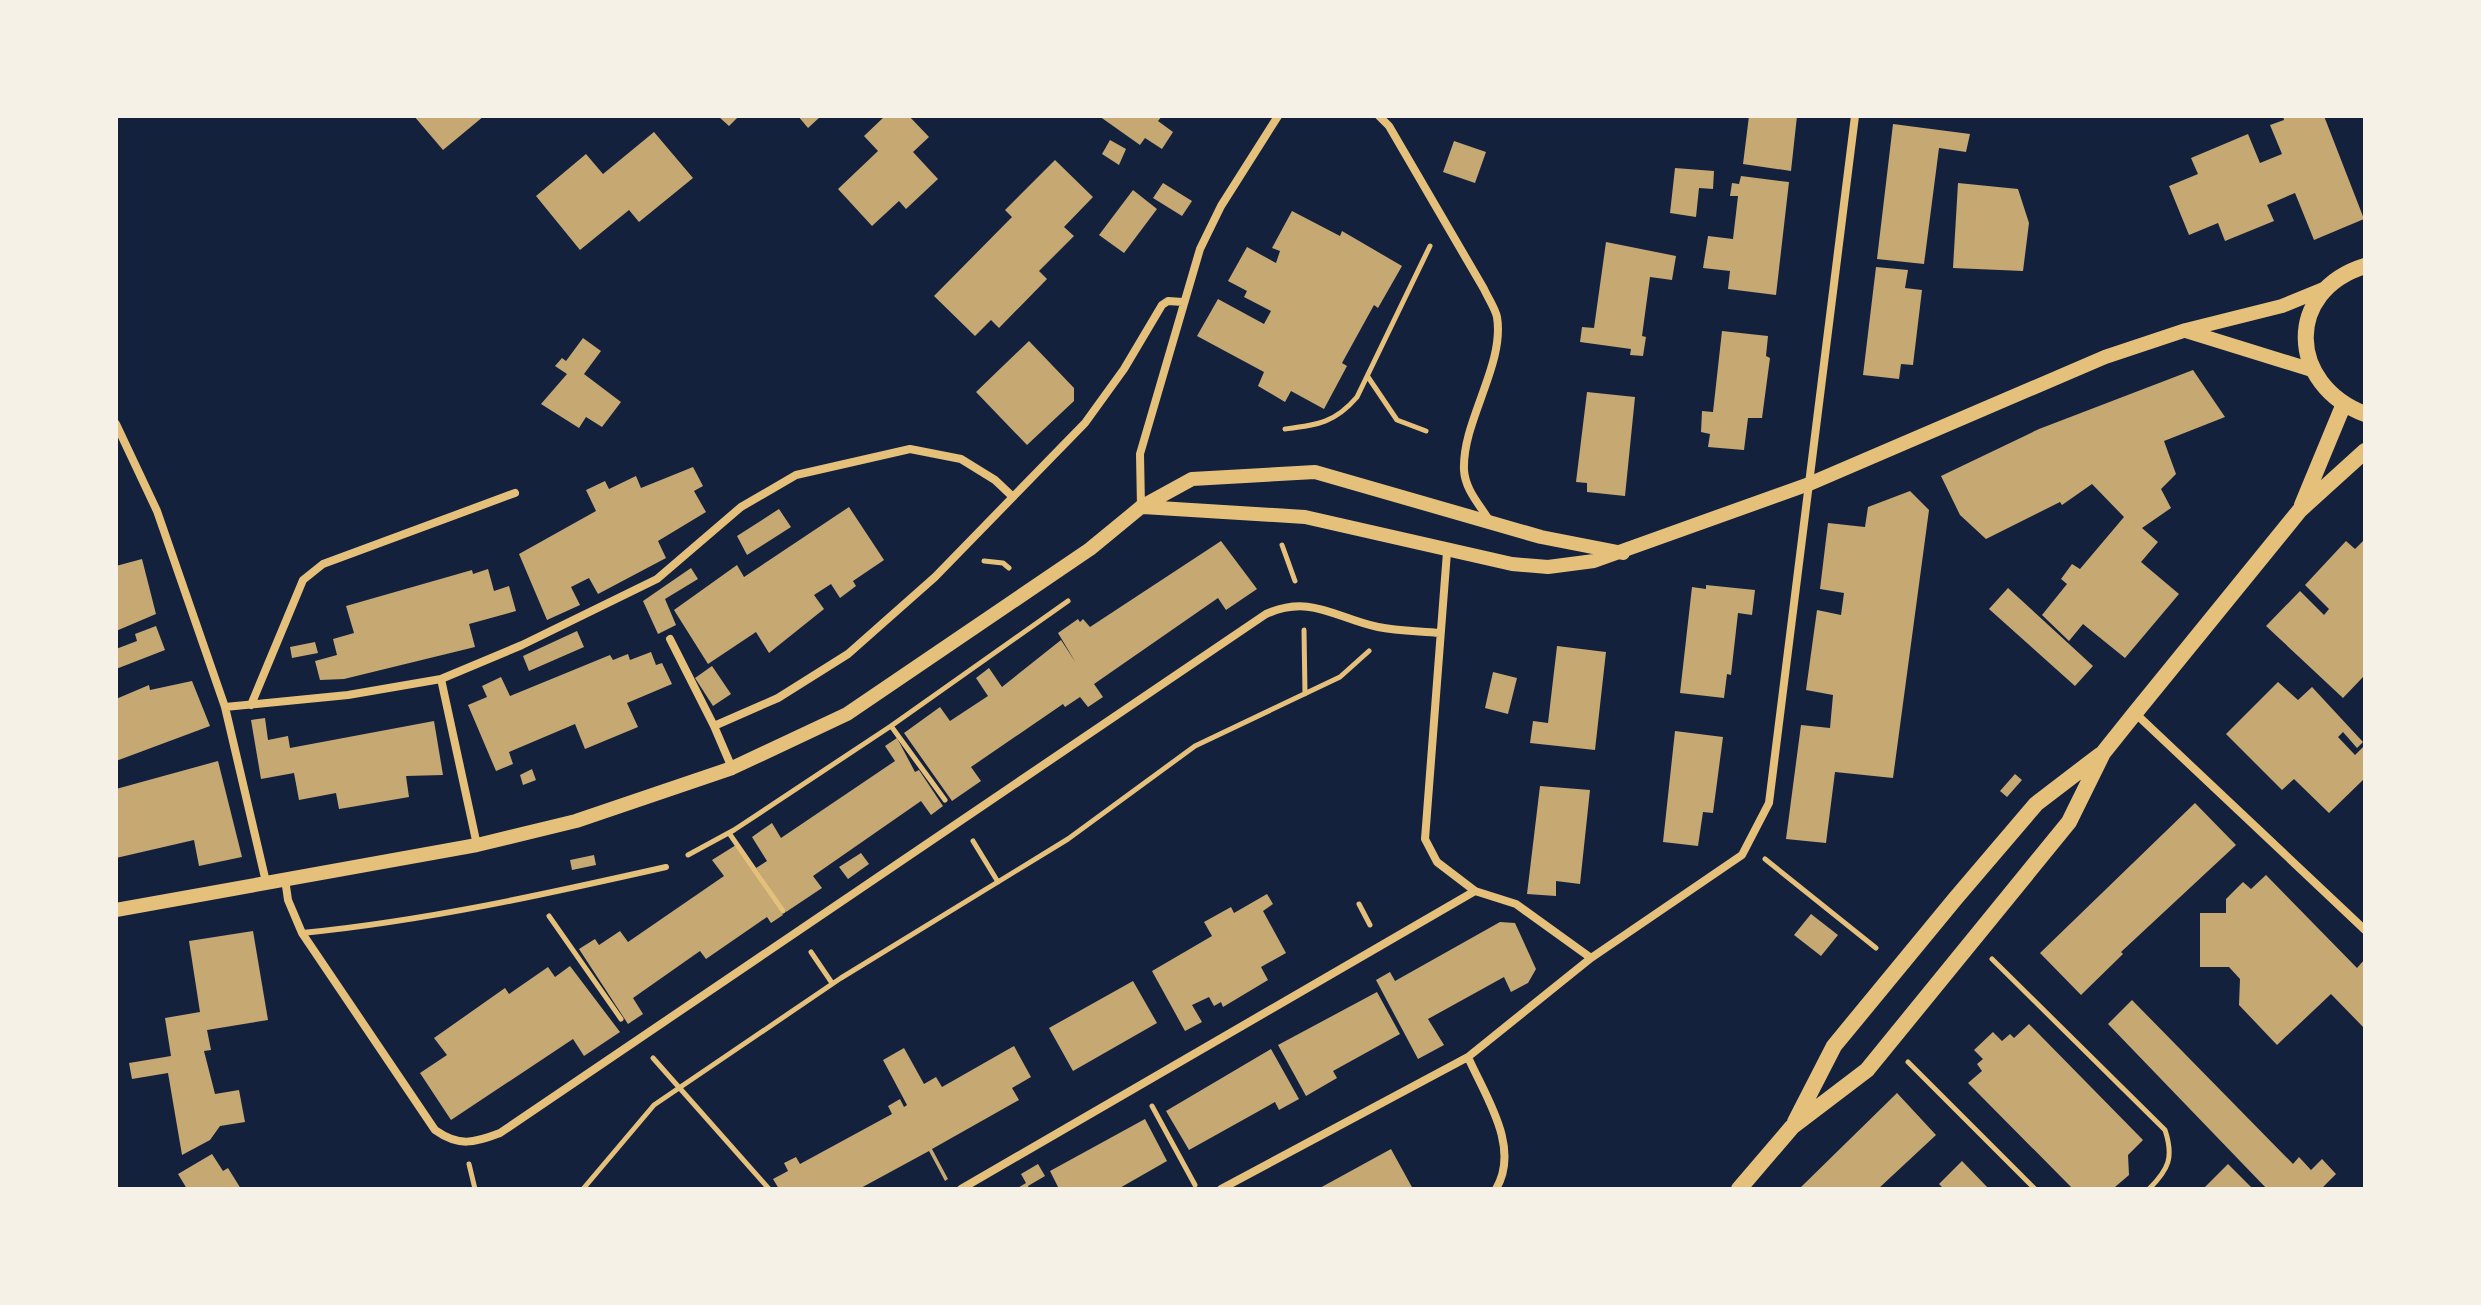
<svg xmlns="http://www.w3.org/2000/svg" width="2481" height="1305" font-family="'Sofia Sans Condensed',sans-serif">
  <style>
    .building { fill: #c6a872 }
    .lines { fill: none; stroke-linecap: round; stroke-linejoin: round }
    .path { stroke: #e5c07b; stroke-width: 5 }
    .service { stroke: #e5c07b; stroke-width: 6 }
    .minor { stroke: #e5c07b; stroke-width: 8 }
    .tertiary { stroke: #e5c07b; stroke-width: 14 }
    .secondary { stroke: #e5c07b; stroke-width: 16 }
  </style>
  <rect width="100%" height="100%" fill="#14213d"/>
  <path class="building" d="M414,116h70l-41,34z
    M718,116h21l-10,10z
    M798,116h23l-13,12z
    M885,116h24l20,21 -16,15 25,27 -32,30 -7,-8 -27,25 -34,-37 40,-38 -14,-15z
    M1099,116h63l-4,5 15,11 -11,17 -17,-11 -5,7z
    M1749,116h48l-6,55 -48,-7z
    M2283,116h41l40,103 -50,21 -19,-47 -28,12 7,16 -49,20 -7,-18 -29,12 -20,-49 29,-12 -7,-16 57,-24 12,29 22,-9 -12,-29 14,-5z
    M1893,124l77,10 -4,18 -27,-4 -15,116 -47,-5z
    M654,132l39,46 -54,44 -10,-12 -49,40 -44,-54 50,-42 17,20z
    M1110,140l16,9 -7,16 -17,-11z
    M1454,141l32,11 -11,31 -32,-11z
    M1055,160l38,37 -29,30 10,9 -35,35 8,8 -48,49 -8,-8 -16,16 -41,-40 78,-79 -7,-7z
    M1675,168l39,3 -1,18 -14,-1 -3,29 -26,-4z
    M1741,176l48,6 -13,113 -48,-6 2,-18 -27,-3 5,-32 25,3 5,-43h-8l2,-13 7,1z
    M1163,183l29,18 -10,15 -29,-18z
    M1958,183l60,6 11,34 -6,48 -70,-3z
    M1133,190l24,19 -33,44 -25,-18z
    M1292,211l48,25 2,-5 60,35 -24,42 -4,-3 -32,58 5,3 -23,43 -33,-18 -6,11 -27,-16 6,-14 -67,-36 21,-37 46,25 7,-13 -27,-14 3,-6 -19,-10 19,-34 29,16 4,-12 -8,-3z
    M1606,242l70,14 -4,24 -22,-3 -8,59 4,1 -3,19 -13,-1 1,-6 -51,-7 2,-15 12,1z
    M1876,267l32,3 -3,18 17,2 -9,75 -12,-1 -2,15 -36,-4z
    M1722,331l46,5 -2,20 4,2 -8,60h-14l-4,32 -36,-3 2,-13 -9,-2 1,-21 11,1z
    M583,338l18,13 -17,23 37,28 -19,25 -16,-10 -7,11 -38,-24 26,-30 -12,-8 7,-8 4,3z
    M1029,341l45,47v13l-47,44 -51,-53z
    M2193,370l32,47 -61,24 12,33 -15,15 10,19 -29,20 16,14 -17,20 38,32 -54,64 -42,-34 -14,17 -27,-26 25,-31 -6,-5 11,-15 8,5 44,-52 -32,-33 -30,21 -2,-3 -74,37 -26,-24 -19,-39 98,-47z
    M1587,392l48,5 -10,99 -38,-4v-9l-11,-1z
    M693,467l10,19 -9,5 12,21 -48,29 8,17 -68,36 -9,-16 -18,9 9,18 -33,15 -28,-66 77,-43 -10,-21 19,-9 4,8 27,-13 5,12z
    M1910,491l19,19 -36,268 -58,-6 -9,71 -40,-4 15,-114 29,3 3,-33 -27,-5 11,-80 24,5 3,-22 -24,-4 8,-66 37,4 3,-20z
    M849,507l35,53 -31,21 3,5 -16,12 -9,-14 -17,11 10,14 -55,44 -13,-21 -48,32 -34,-54 63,-45 7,12z
    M779,509l12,18 -44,28 -10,-19z
    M2365,539v140l-2,-2 -20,21 -77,-72 34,-35 24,24 5,-6 -24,-24 41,-44 9,8z
    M1221,541l36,48 -31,21 -8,-12 -124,86 9,13 -15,10 -8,-10 -15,10 -2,-3 -92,63 10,14 -29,20 -48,-68 36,-26 10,14 38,-25 -12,-18 13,-10 13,19 59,-47 15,23 -18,-30 20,-14 2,3 3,-3 7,8z
    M142,559l14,55 -40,17v-65z
    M691,568l7,11 -33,20 11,26 -18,9 -15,-33z
    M488,569l6,22 15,-5 7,25 -47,13 6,23 -131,32 -24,1 -5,-19 22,-6 -4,-16 21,-6 -8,-27 126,-36 1,4z
    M1706,585l49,5 -3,25 -14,-2 -7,62 -4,-1 -3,24 -44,-5 12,-106 14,2z
    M2008,588l85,78 -18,20 -86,-77z
    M156,626l9,24 -49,19v-20l21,-8 -2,-7z
    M577,631l7,16 -55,24 -6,-15z
    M315,642l3,11 -26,5 -2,-11z
    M1557,646l49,6 -11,98 -65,-7 3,-22 15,2z
    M651,652l5,13 6,-2 10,21 -45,19 11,24 -53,22 -10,-25 -66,28 4,12 -17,7 -28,-66 19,-8 -5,-11 19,-9 9,19 100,-41 3,5 15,-6 2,6z
    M712,666l19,28 -18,12 -18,-28z
    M1493,672l24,6 -9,36 -23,-6z
    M192,681l18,45 -94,35v-62l33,-14 1,5z
    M2278,682l20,18 14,-13 51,55 -6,6 -14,-16 -5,5 17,18 10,-10v33l-36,35 -35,-34 -12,11 -56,-56z
    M265,718l3,22 20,-4 2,12 144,-27 9,54 -37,1 3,21 -52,9 -18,3 -3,-16 -37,7 -5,-27 -33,6 -10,-59z
    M1675,731l48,6 -10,76 -10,-1 -5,34 -35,-4z
    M897,738l18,34 4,-2 24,36 -12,9 -10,-14 -108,75 9,12 -36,24 -30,-44 11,-7 -15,-24 20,-14 9,15 114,-77 -10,-15z
    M218,761l24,96 -43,9 -5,-26 -78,18v-69z
    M532,769l4,11 -13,5 -3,-10z
    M2015,774l7,6 -15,17 -7,-6z
    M1540,786l50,4 -10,94 -24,-3v15l-29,-2z
    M2195,803l41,42 -115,107 2,2 -42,41 -41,-42z
    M736,845l47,70 -12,8 -4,-6 -61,42 -6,-8 -67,47 10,16 -15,10 -49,-75 16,-10 4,6 21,-14 8,11 96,-66 -12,-16z
    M861,853l8,11 -21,15 -9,-12z
    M594,855l2,10 -24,5 -2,-10z
    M2266,875l91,93 8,-9v70l-34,-35 -54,51 -38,-40 1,-26 -11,-12h-29v-54h26v-14l17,-17 8,7z
    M1267,894l6,10 -10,7 23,42 -25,14 7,13 -45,27 -2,-5 -7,4 -5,-9 -17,8 10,17 -17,9 -33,-60 60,-35 -8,-14 27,-15 3,6z
    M1811,914l27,21 -17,21 -27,-21z
    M1500,922l15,1 21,46 -8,14 -17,9 -7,-15 -76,42 16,26 -26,14 -42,-79 14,-8 5,9z
    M253,931l15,89 -61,10 4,20 -7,1 11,43 24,-4 6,32 -25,4 -10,14 -28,15 -14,-82 -36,6 -3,-16 42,-7 -6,-38 35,-6 -11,-71z
    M570,966l50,66 -36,24 -11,-17 -122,81 -31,-47 27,-18 -13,-17 71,-50 4,6 39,-27 7,10z
    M1133,981l24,42 -84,48 -24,-43z
    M1377,992l23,42 -67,37 4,7 -31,18 -28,-51z
    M2132,1000l161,164 6,-7 12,13 11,-11 14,15 -15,15h-54l-159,-165z
    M2029,1024l114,116 -15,15 1,20 -14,12 -42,2 -105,-106 14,-12 -5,-7 6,-5 -9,-9 19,-18 9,9 8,-7 4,4z
    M1014,1046l17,31 -19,11 7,12 -87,49 16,30 -3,2 -16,-30 -70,38h-80l-6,-10 15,-8 -4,-8 12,-6 4,7 92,-50 -4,-8 12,-7 4,8 3,-2 -24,-45 21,-12 20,36 12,-7 6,10z
    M1271,1049l28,50 -20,11 -4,-8 -86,48 -23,-39z
    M1897,1093l39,42 -58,54h-79z
    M1145,1119l22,42 -49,28h-59l-9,-18z
    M1391,1149l22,40h-95z
    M212,1154l11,17 5,-3 13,21h-54l-9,-15z
    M1962,1161l27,28h-45l-5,-5z
    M1038,1164l7,12 -17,10 1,3h-13l10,-6 -5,-9z
    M2228,1164l25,25h-50z"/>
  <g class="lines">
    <path class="path" d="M1368,377l29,43 29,11
      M1285,429c32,-4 50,-6 72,-32l73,-151
      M1282,545l13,36
      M984,561l19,2 6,5
      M1304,630l1,64
      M891,726l54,74
      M729,833l54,78
      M973,841l25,41
      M688,855l46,-25 157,-104 177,-125
      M1765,859l111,89
      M1359,904l11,21
      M549,916l72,103
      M811,952l21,31
      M1992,959l173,171c9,27 4,39 -16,59
      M653,1058l116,131
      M1908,1062l127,127
      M1152,1106l43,79
      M469,1164l6,25
      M583,1189l71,-84 187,-127 227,-139 127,-93 145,-69 29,-26"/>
    <path class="service" d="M302,933c123,-12 244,-39 364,-66"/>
    <path class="minor" d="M1379,116l10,10 95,163c4,9 11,19 13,28 8,48 -35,104 -33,153 1,19 15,34 25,50
      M116,424l41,87 68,196 41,175
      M1141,507l-1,-53 60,-205 21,-43 57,-90
      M1447,552l-22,287 12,23 38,29 41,13 75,54
      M670,639l44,87
      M441,679l36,166
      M251,705l52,-125 20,-16 192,-71
      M225,707l123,-12 93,-16 81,-34 135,-66 84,-72 55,-32 114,-26 51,10 34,21 18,17
      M2135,713l230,217
      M732,768l-18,-42 64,-28 70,-44 87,-77 150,-154 39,-54 38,-64 6,-4 15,1
      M285,879l3,21 14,33 133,197c24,17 39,13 65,3l766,-519c45,-20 69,4 112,13 20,4 42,4 62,6
      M1468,1057c17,39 53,90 28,132
      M961,1189l514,-298
      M1221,1189l247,-132 123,-99 151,-103 27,-52 86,-687"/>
    <path class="tertiary" d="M2186,331l126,39
      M1143,507l162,10 207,47 36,3 46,-6 215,-77 296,-127 81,-27 96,-24 44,-18
      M116,910l361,-65 99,-24 156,-53 115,-54 243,-165 51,-42 51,-28 123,-7 226,65 82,16"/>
    <path class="secondary" d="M2365,266c-81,25 -77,119 0,148
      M2302,505l41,-99
      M1795,1122l39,-76 121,-147 81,-95 64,-49
      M1739,1189l53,-62 75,-57 202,-248 34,-69 32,-40 165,-203 65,-59"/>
  </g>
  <rect width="2481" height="1305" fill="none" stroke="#f6f1e7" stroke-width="236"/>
</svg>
